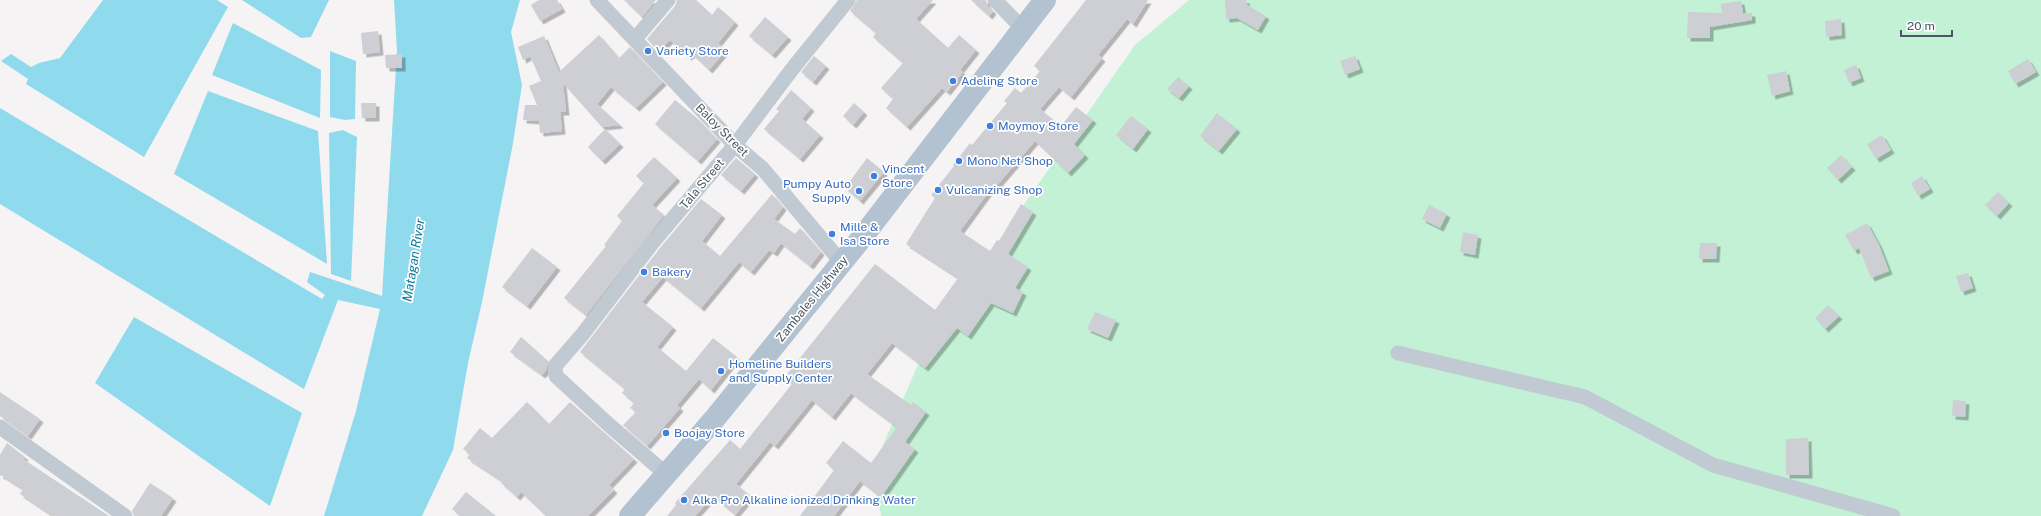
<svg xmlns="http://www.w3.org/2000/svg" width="2041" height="516" font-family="'Public Sans',sans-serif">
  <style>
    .green { fill: #c3f1d5 }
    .water { fill: #90daee }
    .building { fill: #cdcfd5; filter: url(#shadow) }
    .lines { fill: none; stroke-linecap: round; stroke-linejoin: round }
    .street { stroke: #c1cad2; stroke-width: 15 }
    .primary { stroke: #b3c2d1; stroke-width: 22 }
    .shop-dot { fill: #3f7fe0; stroke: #fff; stroke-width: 1.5 }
    .labels { text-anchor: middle; stroke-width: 3.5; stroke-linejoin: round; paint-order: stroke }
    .shop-label { font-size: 12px; fill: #366cbe; stroke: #fff; text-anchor: start }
    .street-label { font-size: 12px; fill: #4a5661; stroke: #fff }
    .water-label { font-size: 13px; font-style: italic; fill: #0c7c9b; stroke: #fff }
  </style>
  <defs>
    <filter id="shadow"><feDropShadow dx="3.5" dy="3.5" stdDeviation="0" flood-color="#0004"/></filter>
  </defs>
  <rect width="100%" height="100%" fill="#f5f3f3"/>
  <path class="green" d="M1189,0h852v516h-1160l-8,-48 54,-124 208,-299z"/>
  <path class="water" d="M103,0h114l11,7 -84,150 -118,-73 2,-5 -27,-18 10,-7 20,13 8,-4 21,-5z
    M242,0h87l-18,37 -10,1z
    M394,0h126l-9,32 11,53 -9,58 -31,159 -14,61 -15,87 -31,66h-98l32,-105 24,-102 -42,-9 -34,89 -304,-185v-96l322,191 3,-4 -18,-13 3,-10 72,24 15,-245z
    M233,23l88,47 -1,48 -108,-43z
    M330,51l26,10 -1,58 -10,1 -15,-3z
    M208,91l110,40 9,133 -153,-90z
    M343,130l14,7 -6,144 -20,-7 -2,-141z
    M134,317l168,96 -32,93 -175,-123z"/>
  <path class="building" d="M539,0h18l5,9 -22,12 -9,-16z
    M624,0h32l-14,17z
    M677,0h19l16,15 6,-8 17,15 -17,21 8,7 -17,20 -17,-16 -4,3 -18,-17 -12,11 -11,-12 28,-33z
    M857,0h76l-17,19 32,29 11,-13 17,15 -16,20 3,2 -16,20 -5,-4 -35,39 -21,-19 7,-9 -12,-11 22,-25 -30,-26 3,-4 -26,-22z
    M971,0h15l2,6 5,5 -4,5z
    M1086,0h62l-15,24 -6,-5 -29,36 4,3 -31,39 -12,-10 -19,22 21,17 15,-19 17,13 -19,24 11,11 -17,18 -33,-32 -43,50 -2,-1 -30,41 30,20 7,-11 2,1 22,-37 12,8 -25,42 20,13 -13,21 8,4 -10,21 -22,-10 -23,33 -11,-8 -32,40 -33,-25 -25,31 44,31 2,-3 13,10 -21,30 10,7 -34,48 -21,-16 -26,35h-34l34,-46 -8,-7 17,-22 28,22 26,-36 -46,-34 -19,24 -20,-17 -37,46 -5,-4 -34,42 15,12 -16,19 -22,-19 -18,20h-28l9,-11 -1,-2 55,-63 10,9 52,-65 -8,-6 91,-114 60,46 23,-32 -52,-34 29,-46 -4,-3 23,-29 -1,-1 17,-22 2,2 35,-42 -3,-2 11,-13 6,5 19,-22 -6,-5z
    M1225,0h21l1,5 19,11 -8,14 -21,-12 -11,1z
    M1741,1l2,12h9v7l-42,7v11h-23l1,-26 34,1 -1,-9z
    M765,17l23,20 -16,18 -23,-19z
    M1841,19l1,16 -16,2 -1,-16z
    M378,31l2,21 -17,2 -2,-21z
    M599,35l20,23 11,-11 33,35 -27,26 -25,-21 -14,17 23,21 -18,2 -39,-44 3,29h-6l2,19 -22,2 -1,-12 -16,-1 2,-15h12l-8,-19 12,-5 -11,-25 -7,4 -5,-13 26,-11 15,36z
    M402,54v14h-16l-1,-13z
    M814,56l12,10 -13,16 -12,-10z
    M1355,56l5,13 -15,6 -5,-14z
    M2028,59l8,13 -21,12 -7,-13z
    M1856,65l5,13 -12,5 -5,-13z
    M1786,71l4,20 -18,5 -5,-21z
    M1178,77l11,9 -10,12 -12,-9z
    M791,90l20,18 -9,11 18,16 -20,24 -36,-30 15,-18 -3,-2z
    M675,100l24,20 18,19 -19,22 -43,-37z
    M361,103h15v15h-14z
    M854,103l10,9 -11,13 -10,-9z
    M1217,113l20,16 -18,22 -19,-15z
    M1131,116l17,13 -15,20 -17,-14z
    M605,129l15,15 -18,17 -14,-14z
    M1882,135l9,15 -15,9 -9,-15z
    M1841,155l11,12 -14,13 -11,-12z
    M654,157l23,21 -25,27 12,10 -78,100 -22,-17 42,-52 -2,-1 18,-24 -5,-5 27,-33 -8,-7z
    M736,158l19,16 -14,17 -20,-16z
    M867,158l17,14 -24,29 -15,-13z
    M1922,176l8,13 -12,7 -7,-13z
    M1998,192l11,11 -12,13 -12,-11z
    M772,194l11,13 -9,12 21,15 5,-6 21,24 -11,14 -29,-23 -7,10 -5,-3 -18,22 -12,-10 -38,46 -38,-31 -21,25 31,25 -16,20 29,24 27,-33 24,19 -26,33 -12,-11 -22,26 3,3 -33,38 -24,-21 13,-13 -6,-4 4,-5 -12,-10 3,-4 -45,-37 80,-104 41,-49 21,16 -20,26 18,15z
    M1429,205l18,9 -7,14 -18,-9z
    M1867,223l12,22 10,26 -18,7 -12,-30 -5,3 -9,-16z
    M1463,232l15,3 -3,20 -15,-3z
    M1700,243h17l-1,16h-17z
    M532,248l25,19 -30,39 -25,-19z
    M1968,273l5,15 -12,4 -5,-16z
    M1828,305l11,11 -14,13 -10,-11z
    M1095,312l21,8 -8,18 -21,-9z
    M521,337l27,24 -2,9 -4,5 -32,-23z
    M0,392l40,27 -12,17 -28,-20z
    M1953,400l13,1 -1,16 -13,-1z
    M527,402l22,22 21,-22 64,57 -25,26 5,5 -26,26h-42l-25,-24 -4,5 -16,-14 1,-2 -35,-23 3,-4 -7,-5 17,-21 12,10z
    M1808,438l1,37h-23v-36z
    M7,443l18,14 -2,2 86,57h-56l-33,-22 3,-5 -22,-14 -1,2v-22z
    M150,483l23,15 -12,18h-27l-2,-5z
    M466,492l30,24h-36l-8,-7z"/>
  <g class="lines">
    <path class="street" d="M597,0l138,145 28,24 79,94
      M995,0l28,29
      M635,39l33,-39
      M1398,353l187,44 128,68 180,51
      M0,427l125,89
      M666,474l-58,-50 -52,-48 -1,-10 27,-31 71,-93 82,-97 58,-77 55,-68"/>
    <path class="primary" d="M630,516l86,-99 144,-177 185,-240"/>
  </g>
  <g class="shop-dot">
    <circle cx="648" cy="51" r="4"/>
    <circle cx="953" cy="81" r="4"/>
    <circle cx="990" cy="126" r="4"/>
    <circle cx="959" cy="161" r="4"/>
    <circle cx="874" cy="176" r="4"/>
    <circle cx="938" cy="190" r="4"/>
    <circle cx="859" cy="191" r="4"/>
    <circle cx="832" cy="234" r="4"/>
    <circle cx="644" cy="272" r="4"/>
    <circle cx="721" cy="371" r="4"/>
    <circle cx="666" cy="433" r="4"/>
    <circle cx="684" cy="500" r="4"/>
  </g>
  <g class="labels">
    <g class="shop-label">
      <text x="656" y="55">Variety Store</text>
      <text x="961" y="85">Adeling Store</text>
      <text x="998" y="130">Moymoy Store</text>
      <text x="967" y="165">Mono Net Shop</text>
      <text x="882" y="173">Vincent<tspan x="882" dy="14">Store</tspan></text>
      <text x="851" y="188" text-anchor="end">Pumpy Auto<tspan x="851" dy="14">Supply</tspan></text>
      <text x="946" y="194">Vulcanizing Shop</text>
      <text x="840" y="231">Mille &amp;<tspan x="840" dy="14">Isa Store</tspan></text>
      <text x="652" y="276">Bakery</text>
      <text x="729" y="368">Homeline Builders<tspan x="729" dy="14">and Supply Center</tspan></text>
      <text x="674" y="437">Boojay Store</text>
      <text x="692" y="504">Alka Pro Alkaline ionized Drinking Water</text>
    </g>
    <g class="street-label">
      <text transform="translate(722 130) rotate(45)" y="4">Baloy Street</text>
      <text transform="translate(702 184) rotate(-50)" y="4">Tala Street</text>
      <text transform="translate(812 299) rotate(-51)" y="4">Zambales Highway</text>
    </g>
    <g class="water-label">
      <text transform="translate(413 260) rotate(-81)" y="5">Matagan River</text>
    </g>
  </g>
  <path d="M1901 30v6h51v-6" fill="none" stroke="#4a5661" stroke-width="2"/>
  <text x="1907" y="30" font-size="12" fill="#4a5661" stroke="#ffffff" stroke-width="3" paint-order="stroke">20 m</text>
</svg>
